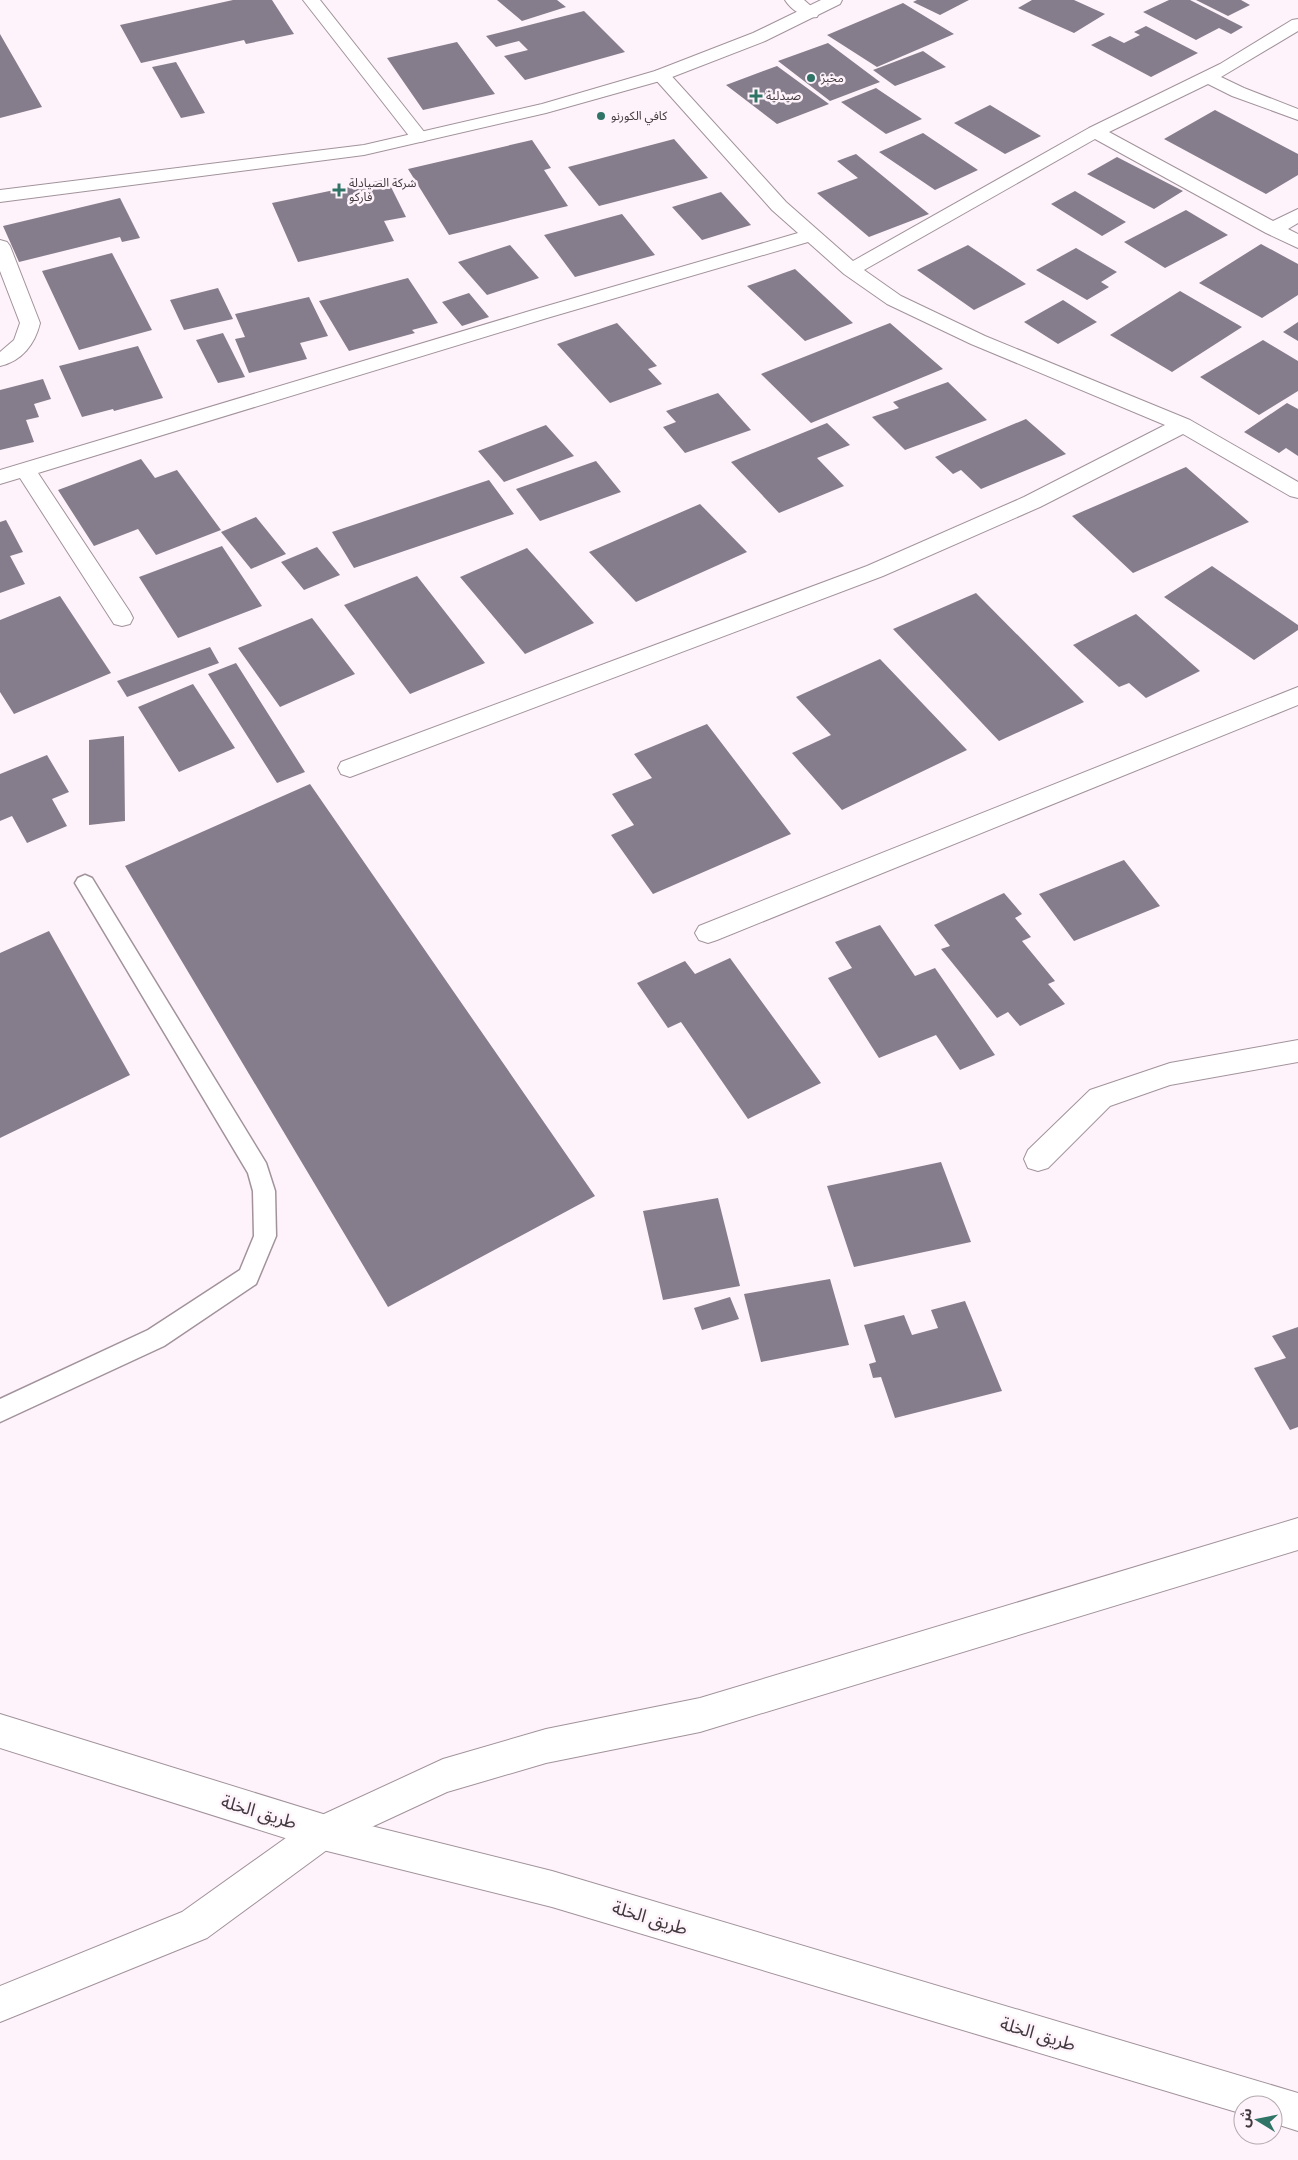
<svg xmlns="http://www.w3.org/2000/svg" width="1298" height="2160" font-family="'PT Serif','Noto Sans Arabic',serif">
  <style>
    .building { fill: #857d8c }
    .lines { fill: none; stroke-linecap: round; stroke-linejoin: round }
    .service-casing { stroke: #a2929b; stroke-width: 3 }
    .minor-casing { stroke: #a2929b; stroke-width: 2 }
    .tertiary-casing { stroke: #a2929b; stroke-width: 2 }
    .service { fill: #fff; fill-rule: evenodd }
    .minor { fill: #fff; fill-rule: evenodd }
    .tertiary { fill: #fff; fill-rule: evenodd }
    .poi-dot { fill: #307467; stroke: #fef3fa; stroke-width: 2 }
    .labels { text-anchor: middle; stroke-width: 5; stroke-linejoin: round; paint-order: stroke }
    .far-poi-label { font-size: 12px; fill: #40393d; stroke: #fef3fa; text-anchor: start }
    .near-street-label { font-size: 18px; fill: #40393d; stroke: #fef3fa }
  </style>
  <rect width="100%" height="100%" fill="#fef3fa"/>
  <path class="building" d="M233,0h39l22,34 -48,10 -2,-4 -103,23 -21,-38z
    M497,0h60l9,7 -44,14z
    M917,0h52l-29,15 -27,-13z
    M1032,0h42l31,14 -31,19 -56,-25z
    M1169,0h21l53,27 -12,7 -12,-6 -23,12 -53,-28z
    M1196,0h45l9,5 -22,11z
    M903,3l51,31 -77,33 -50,-32z
    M584,11l41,41 -100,28 -21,-24 24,-6 -9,-9 -23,6 -10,-11z
    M1146,26l52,27 -47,24 -60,-32 19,-9 14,7 16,-8 -6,-3z
    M0,34l42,73 -42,11z
    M457,42l38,52 -72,16 -36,-52z
    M828,43l52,39 -50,19 -52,-40z
    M923,51l23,16 -51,19 -22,-16z
    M176,62l29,51 -24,5 -29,-51z
    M777,66l52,38 -52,20 -51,-39z
    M876,88l46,31 -36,15 -45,-32z
    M990,105l51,31 -36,18 -51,-31z
    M1215,110l83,44v21l-32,19 -102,-55z
    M923,133l55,37 -43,20 -56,-38z
    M674,139l34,39 -109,28 -31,-39z
    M532,140l19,28 -7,2 24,36 -119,29 -41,-66z
    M856,154l73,60 -60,23 -52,-44 41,-15 -21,-17z
    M1117,157l66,34 -29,18 -67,-35z
    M387,179l19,38 -22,4 10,20 -96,21 -26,-59z
    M1075,191l51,31 -24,14 -51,-32z
    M721,192l30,33 -49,15 -30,-33z
    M120,198l20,40 -18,4 -2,-5 -101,25 -16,-36z
    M1186,210l42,25 -63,33 -41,-26z
    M622,214l33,41 -80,22 -31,-42z
    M1261,244l37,20v31l-36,23 -63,-35z
    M510,245l29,33 -52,17 -29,-33z
    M968,245l58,39 -52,26 -57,-40z
    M1076,248l41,24 -16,10 8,5 -22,13 -51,-30z
    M112,253l40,77 -73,20 -37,-79z
    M795,269l58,54 -48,18 -58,-55z
    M408,278l30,45 -26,7 3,3 -66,18 -30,-50z
    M218,288l15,31 -49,11 -14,-30z
    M1180,291l62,36 -70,45 -62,-37z
    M469,293l20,24 -27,9 -20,-24z
    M309,297l19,39 -28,7 7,16 -58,14 -14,-34 10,-2 -10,-23z
    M1063,300l34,22 -39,22 -34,-22z
    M1298,322v19l-15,-9z
    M617,323l40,43 -9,3 14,15 -52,19 -53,-59z
    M890,323l53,46 -132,54 -50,-49z
    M223,333l22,44 -27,6 -22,-43z
    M1263,340l35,21v30l-39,24 -59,-38z
    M138,346l25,52 -49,13 -1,-2 -31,8 -23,-51z
    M43,379l8,20 -17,5 5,13 -13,3 8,22 -34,8v-60z
    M948,382l39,38 -82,30 -33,-33 27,-9 -6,-6z
    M718,393l33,37 -66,23 -22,-26 13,-5 -10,-11z
    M1287,403l11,6v47l-12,-8 -7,5 -35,-21z
    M1026,419l40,35 -85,35 -20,-19 -8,4 -18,-17z
    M827,423l23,22 -33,13 27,28 -65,27 -48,-51z
    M546,425l28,31 -70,26 -26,-31z
    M141,459l14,19 22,-8 44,60 -65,25 -18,-26 -44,17 -36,-56z
    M596,461l25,31 -81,29 -24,-32z
    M1186,467l63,55 -116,51 -61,-57z
    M489,480l25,34 -160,54 -22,-36z
    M700,504l47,48 -111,50 -47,-50z
    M256,517l30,37 -35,15 -30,-37z
    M6,520l17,32 -13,4 15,28 -25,9v-71z
    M222,546l40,60 -84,32 -39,-61z
    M317,547l23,28 -36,15 -23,-28z
    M527,548l67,75 -69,31 -65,-77z
    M1212,566l86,59v5l-44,30 -90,-63z
    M417,576l68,87 -75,31 -66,-89z
    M976,593l108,109 -85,39 -106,-112z
    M60,596l51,77 -97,41 -14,-22v-72z
    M1136,614l64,57 -54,27 -17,-15 -10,4 -46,-42z
    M312,618l43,56 -75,33 -42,-59z
    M210,647l9,16 -92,34 -10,-16z
    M880,659l87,91 -125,60 -50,-57 39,-18 -35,-38z
    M236,663l69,109 -28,11 -69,-109z
    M193,684l42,64 -56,24 -41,-65z
    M707,724l84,110 -138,60 -42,-59 23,-10 -22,-31 40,-16 -18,-24z
    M124,736l1,85 -36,4v-85z
    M47,755l22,37 -17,7 15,27 -40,17 -15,-27 -12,5v-47z
    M310,784l285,412 -207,111 -263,-441z
    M1124,860l36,46 -86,35 -35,-47z
    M1004,893l18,21 -7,4 16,19 -9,4 33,40 -7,3 17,20 -45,22 -12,-14 -11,6 -56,-69 9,-3 -16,-21z
    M880,925l35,51 20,-8 60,87 -35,15 -24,-35 -57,23 -51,-80 24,-10 -17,-26z
    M49,931l81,144 -130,63v-185z
    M730,958l91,125 -73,36 -67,-97 -13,6 -31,-45 48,-22 10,13z
    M941,1162l30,80 -117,25 -27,-81z
    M718,1198l22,88 -77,14 -20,-89z
    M830,1279l19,66 -88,17 -17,-68z
    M730,1297l9,22 -37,11 -8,-22z
    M965,1301l37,90 -107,27 -14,-41 -8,1 -4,-14 7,-2 -12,-37 40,-10 8,20 26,-7 -7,-18z
    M1298,1327v100l-8,3 -36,-62 32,-10 -14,-22z"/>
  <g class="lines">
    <g class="service-casing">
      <path id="service" d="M85,875l7,3 174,285 9,28 1,45 -20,48 -92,62 -164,76v-23l148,-69 92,-60 14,-34 -1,-45 -5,-18 -170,-285 -3,-5 3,-5z"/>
    </g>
    <g class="minor-casing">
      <path id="minor" d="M303,0h17l105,133 3,4 -3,4 -6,1 -6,-1z
        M785,0h19l15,13 -2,4c-12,2 -26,-7 -32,-17z
        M1298,19v12l-77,46 23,11 54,21v11l-66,-24 -24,-12 -99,48 164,89 25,-12v14l-10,6 10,5v14l-32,-15 -171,-94 -231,131 37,26 84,40 205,84 108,62v16l-8,-2 -107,-62 -143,73 -157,69 -533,201 -9,-3 -3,-6 3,-6 526,-196 157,-69 141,-72 -194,-81 -84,-40 -43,-30 -36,-32 -261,76 -509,155 92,139 3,6 -3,6 -8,2 -8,-2 -94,-146 -20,6v-14l533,-160 265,-77 -26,-23 -117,-131 -3,-4 3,-4 6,-1 6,1 119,131 67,59 236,-133 131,-64 72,-44z
        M0,240l7,2 3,4 30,77c-5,21 -18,38 -40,43v-14l14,-12 6,-17 -20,-52z
        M1298,687v18l-581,235 -9,3 -9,-3 -4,-7 4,-7z
        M1298,1040v22l-128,23 -60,21 -62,62 -10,3 -10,-3 -4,-9 4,-9 62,-60 80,-27z
        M1298,1518v32l-598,182 -154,31 -99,29 -112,52 -128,94 -207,84v-36l182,-74 129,-92 132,-61 103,-30 154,-31z"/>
    </g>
    <g class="tertiary-casing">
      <path id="tertiary" d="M821,0h21l-2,4 -75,37 -98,38 -121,34 -182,42 -364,47v-12l364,-45 178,-41 113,-33 98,-38z
        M0,1714l323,100 229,57 746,222v38l-25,-8v-18h-30v9l-691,-207 -229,-57 -323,-102z"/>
    </g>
    <use href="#service" class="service"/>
    <use href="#minor" class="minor"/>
    <use href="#tertiary" class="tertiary"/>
  </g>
  <g class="poi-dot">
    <circle cx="811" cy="78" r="5"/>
    <path d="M753.5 88.5h5v5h5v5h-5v5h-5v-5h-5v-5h5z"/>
    <circle cx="601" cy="116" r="5"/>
    <path d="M336.5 182.5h5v5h5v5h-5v5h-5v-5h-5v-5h5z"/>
  </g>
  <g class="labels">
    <g class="far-poi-label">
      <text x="821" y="82">مخبز</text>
      <text x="766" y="100">صيدلية</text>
      <text x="611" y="120">كافي الكورنو</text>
      <text x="349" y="187">شركة الصيادلة<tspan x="349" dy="14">فاركو</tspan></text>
    </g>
    <g class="near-street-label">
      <text transform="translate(259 1812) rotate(17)" y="6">طريق الخلة</text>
      <text transform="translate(650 1918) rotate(17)" y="6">طريق الخلة</text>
      <text transform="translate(1038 2034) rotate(17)" y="6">طريق الخلة</text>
    </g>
  </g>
  <g transform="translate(1258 2120) rotate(280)"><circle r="24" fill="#fef3fa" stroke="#b2a9ae"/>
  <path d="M0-4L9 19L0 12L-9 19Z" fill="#307467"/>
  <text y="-8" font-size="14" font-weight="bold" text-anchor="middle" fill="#40393d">ش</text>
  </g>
</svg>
